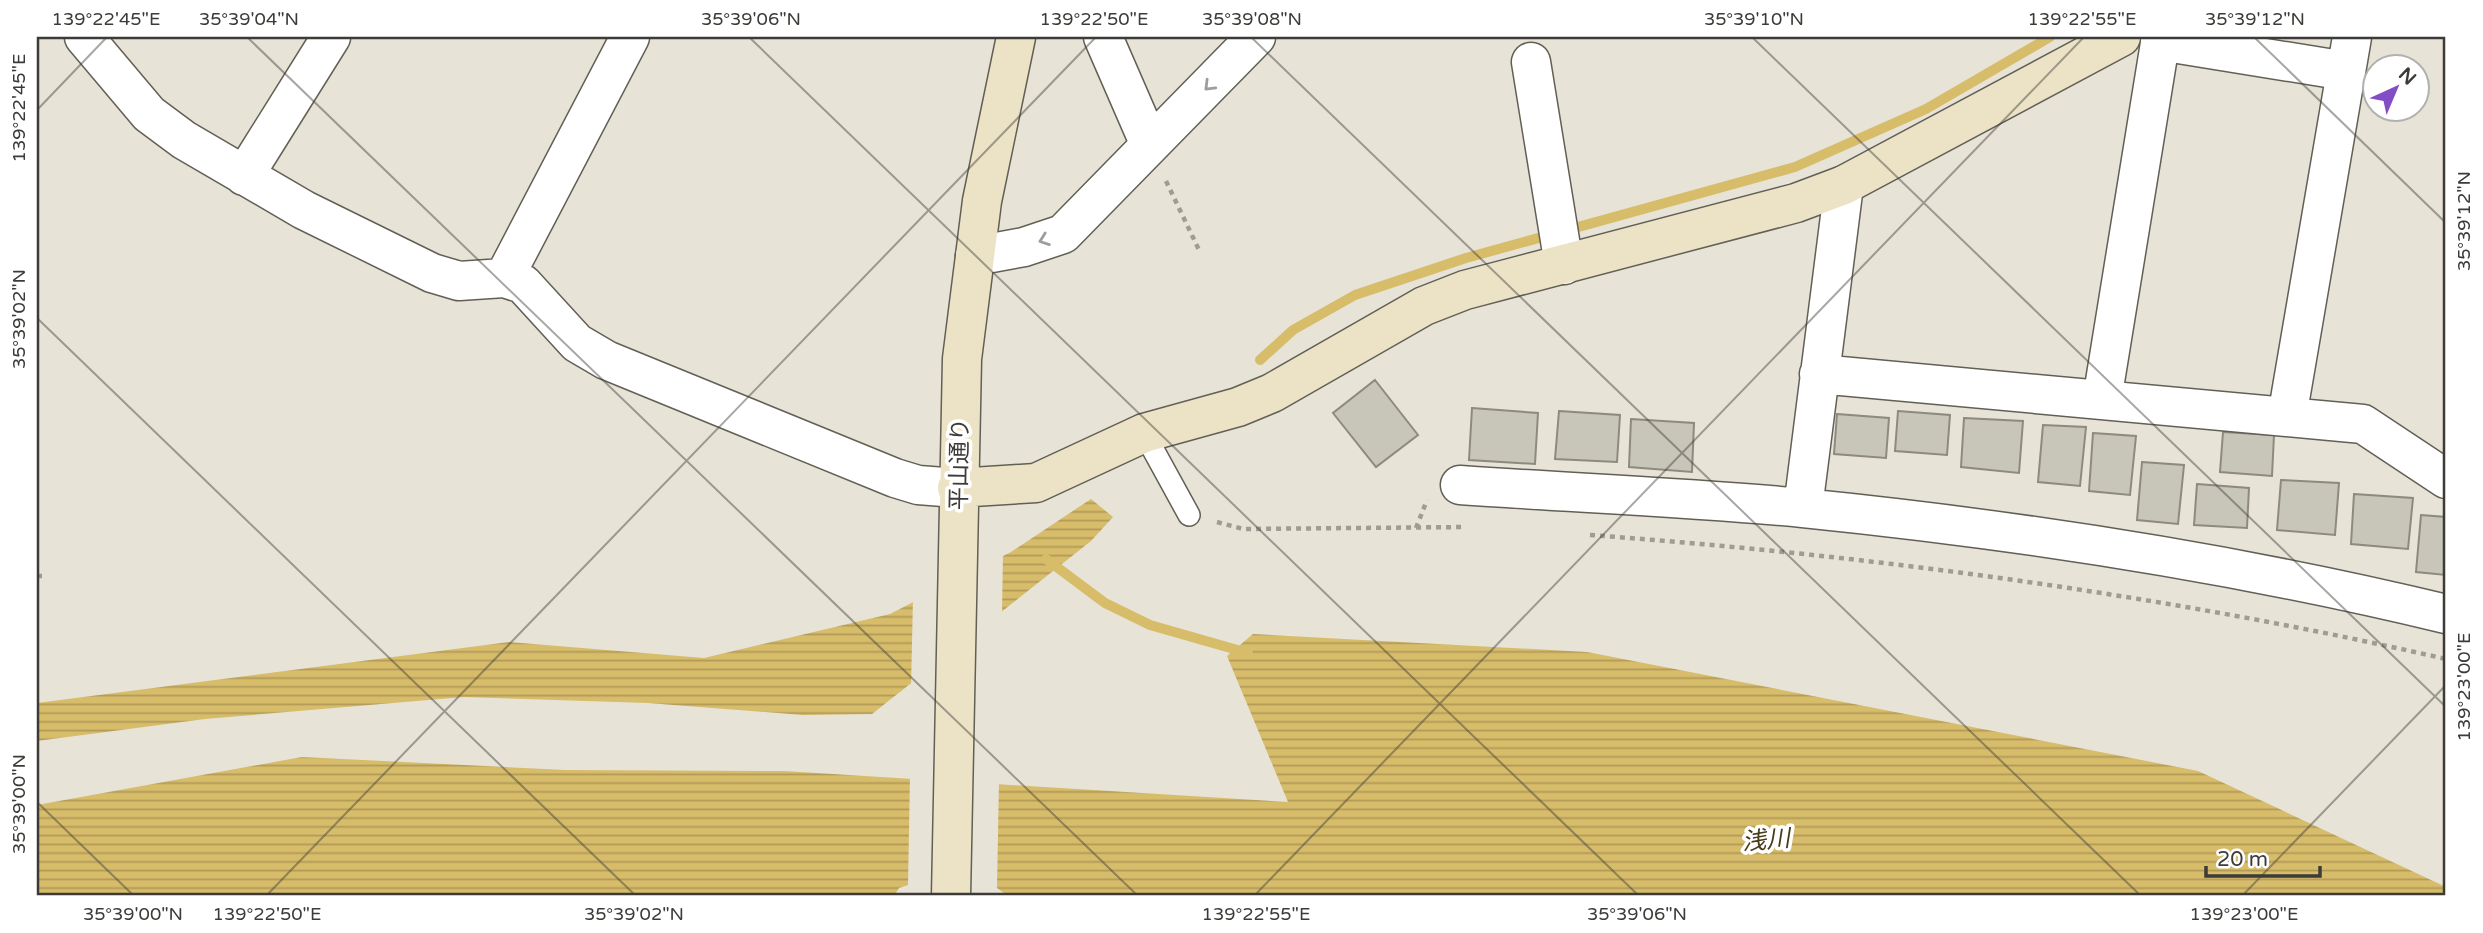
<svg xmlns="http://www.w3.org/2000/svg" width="2483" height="933" font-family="'Varela Round','Noto Sans JP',sans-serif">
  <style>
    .water { fill: url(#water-rules) }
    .pier { fill: #e7e3d7 }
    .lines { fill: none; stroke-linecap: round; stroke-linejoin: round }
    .stream { stroke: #d7bc6a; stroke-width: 10 }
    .building { fill: #c8c5b9; stroke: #8e8a7f; stroke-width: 2 }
    .lane-casing { stroke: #625f55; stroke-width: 24 }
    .street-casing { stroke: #625f55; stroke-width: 41 }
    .secondary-casing { stroke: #625f55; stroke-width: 41 }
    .path { stroke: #9f9c93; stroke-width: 4.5; stroke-dasharray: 5 5; stroke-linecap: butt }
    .lane { stroke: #fff; stroke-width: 21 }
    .street { stroke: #fff; stroke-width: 38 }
    .secondary { stroke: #ece3c7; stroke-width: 38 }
    .oneway { stroke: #9e9d9b }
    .ticks { fill: none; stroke: #3d3b37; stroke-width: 2; stroke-opacity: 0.45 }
    .labels { text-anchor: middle; stroke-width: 7; stroke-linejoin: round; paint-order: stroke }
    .street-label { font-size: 23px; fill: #3d3b37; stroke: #fff }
    .water-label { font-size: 24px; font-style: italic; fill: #483c18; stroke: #fff }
    .neatline { fill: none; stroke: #3d3b37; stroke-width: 2.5 }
    .ticks-label { font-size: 18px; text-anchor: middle; fill: #3d3b37 }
  </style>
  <defs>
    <pattern id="water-rules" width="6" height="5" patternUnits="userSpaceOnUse" patternTransform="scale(1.75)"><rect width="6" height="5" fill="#d7bc6a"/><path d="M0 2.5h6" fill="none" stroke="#b09a58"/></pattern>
  </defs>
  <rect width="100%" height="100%" fill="#e7e3d7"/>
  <path class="water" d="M1091,499l22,18 -22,24 -219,173 -69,1 -155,-12 -184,-6 -259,22 -168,22v-38l472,-61 195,16 186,-44 121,-62z
    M1253,634l334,18 611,119 248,116v9h-2409v-91l265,-48 264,13 218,1 504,31 -61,-146z"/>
  <path class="pier" d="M1003,552l-1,64 -91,71 2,-89z
    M910,775l89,6 -2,107 11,8h-114l5,-8 9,-3z"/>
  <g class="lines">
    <path class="stream" d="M1260,360l33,-30 62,-35 111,-37 329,-91 131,-58 124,-72
      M1046,559l59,44 45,22 98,28"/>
  </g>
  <path class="building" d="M1375,380l43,55 -42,32 -43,-54z
    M1472,408l66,5 -3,51 -66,-4z
    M1559,411l61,4 -3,47 -62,-3z
    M1898,411l52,4 -3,40 -52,-4z
    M1837,414l52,4 -3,40 -52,-4z
    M1964,418l59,3 -4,52 -58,-6z
    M1631,419l63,4 -2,49 -63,-5z
    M2043,425l43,2 -6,59 -42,-4z
    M2223,432l51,3 -2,41 -52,-4z
    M2093,433l43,3 -6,59 -41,-4z
    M2142,462l42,3 -6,59 -41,-4z
    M2281,480l58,3 -4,52 -58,-5z
    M2197,484l52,4 -2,40 -53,-3z
    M2354,494l59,4 -5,51 -57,-5z
    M2421,515l25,2v58l-30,-3z"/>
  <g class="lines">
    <g class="lane-casing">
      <path id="lane" d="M1144,433l45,82"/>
    </g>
    <g class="street-casing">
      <path id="street" d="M84,37l65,77 35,26 120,70 128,63 27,8 45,-3 19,6 54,59 29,17 289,118 23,7 39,3
        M1103,37l47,108
        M2160,41l186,30
        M1531,62l33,203
        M244,176l87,-139
        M975,256l49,-9 39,-13 193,-197
        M504,278l126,-241
        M1819,374l544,50 83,55
        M2102,400l59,-363
        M2287,417l65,-380
        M1460,485c114,8 229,12 343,23 217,22 432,55 643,106
        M1803,508l41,-323"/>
    </g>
    <g class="secondary-casing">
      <path id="secondary" d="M957,488l79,-5 108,-50 94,-26 34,-14 152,-87 41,-16 331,-87 48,-18 277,-148
        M951,896l11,-537 20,-158 34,-164"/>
    </g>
    <path class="path" d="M1166,181l33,69
      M1217,522l26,7 223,-2
      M1416,528l11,-28
      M1590,535c287,21 575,60 856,124
      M37,576h5"/>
    <use href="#lane" class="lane"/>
    <use href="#street" class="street"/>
    <use href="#secondary" class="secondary"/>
  </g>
  <defs><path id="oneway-chevron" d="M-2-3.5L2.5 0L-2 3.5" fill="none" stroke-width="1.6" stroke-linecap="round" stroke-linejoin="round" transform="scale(1.75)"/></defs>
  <g class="oneway">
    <use href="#oneway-chevron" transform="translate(1209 86) rotate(135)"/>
    <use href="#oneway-chevron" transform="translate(1044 240) rotate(160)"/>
  </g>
  <path class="ticks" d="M247,37l891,859M749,37l890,859M1251,37l890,859M1752,37l694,670M2254,37l192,186M37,110l70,-73M37,318l599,578M37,802l97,94M266,896l830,-859M1254,896l830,-859M2242,896l204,-211"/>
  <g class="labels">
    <g class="street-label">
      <text transform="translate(959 464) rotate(-89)" y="8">平山通り</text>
    </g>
    <g class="water-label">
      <text transform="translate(1766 840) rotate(-5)" y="8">浅川</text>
    </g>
  </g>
  <rect width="2483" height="933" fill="none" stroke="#ffffff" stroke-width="77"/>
  <g transform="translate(2396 88) rotate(44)"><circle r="33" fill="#ffffff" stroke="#b1b1af" stroke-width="2"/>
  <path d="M0-5L12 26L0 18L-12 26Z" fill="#834dc5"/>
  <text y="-10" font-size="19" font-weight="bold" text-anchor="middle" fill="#3d3b37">N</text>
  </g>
  <path d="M2206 866v10h114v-10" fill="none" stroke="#3d3b37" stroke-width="3.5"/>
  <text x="2217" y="866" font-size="21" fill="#3d3b37" stroke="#ffffff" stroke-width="5" paint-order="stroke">20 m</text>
  <rect x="38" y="38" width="2406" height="856" class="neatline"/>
  <g class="ticks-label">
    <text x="106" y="25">139°22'45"E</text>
    <text x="249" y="25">35°39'04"N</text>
    <text x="751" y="25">35°39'06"N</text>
    <text x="1094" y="25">139°22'50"E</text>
    <text x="1252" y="25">35°39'08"N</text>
    <text x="1754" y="25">35°39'10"N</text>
    <text x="2082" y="25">139°22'55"E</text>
    <text x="2255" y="25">35°39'12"N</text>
    <text transform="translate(19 108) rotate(-90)" y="6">139°22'45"E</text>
    <text transform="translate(2464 221) rotate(-90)" y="6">35°39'12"N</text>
    <text transform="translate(19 319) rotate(-90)" y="6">35°39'02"N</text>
    <text transform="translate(2464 687) rotate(-90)" y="6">139°23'00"E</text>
    <text transform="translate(19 804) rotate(-90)" y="6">35°39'00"N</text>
    <text x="133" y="920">35°39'00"N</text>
    <text x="267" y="920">139°22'50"E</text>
    <text x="634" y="920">35°39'02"N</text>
    <text x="1256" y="920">139°22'55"E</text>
    <text x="1637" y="920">35°39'06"N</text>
    <text x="2244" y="920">139°23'00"E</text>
  </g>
</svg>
